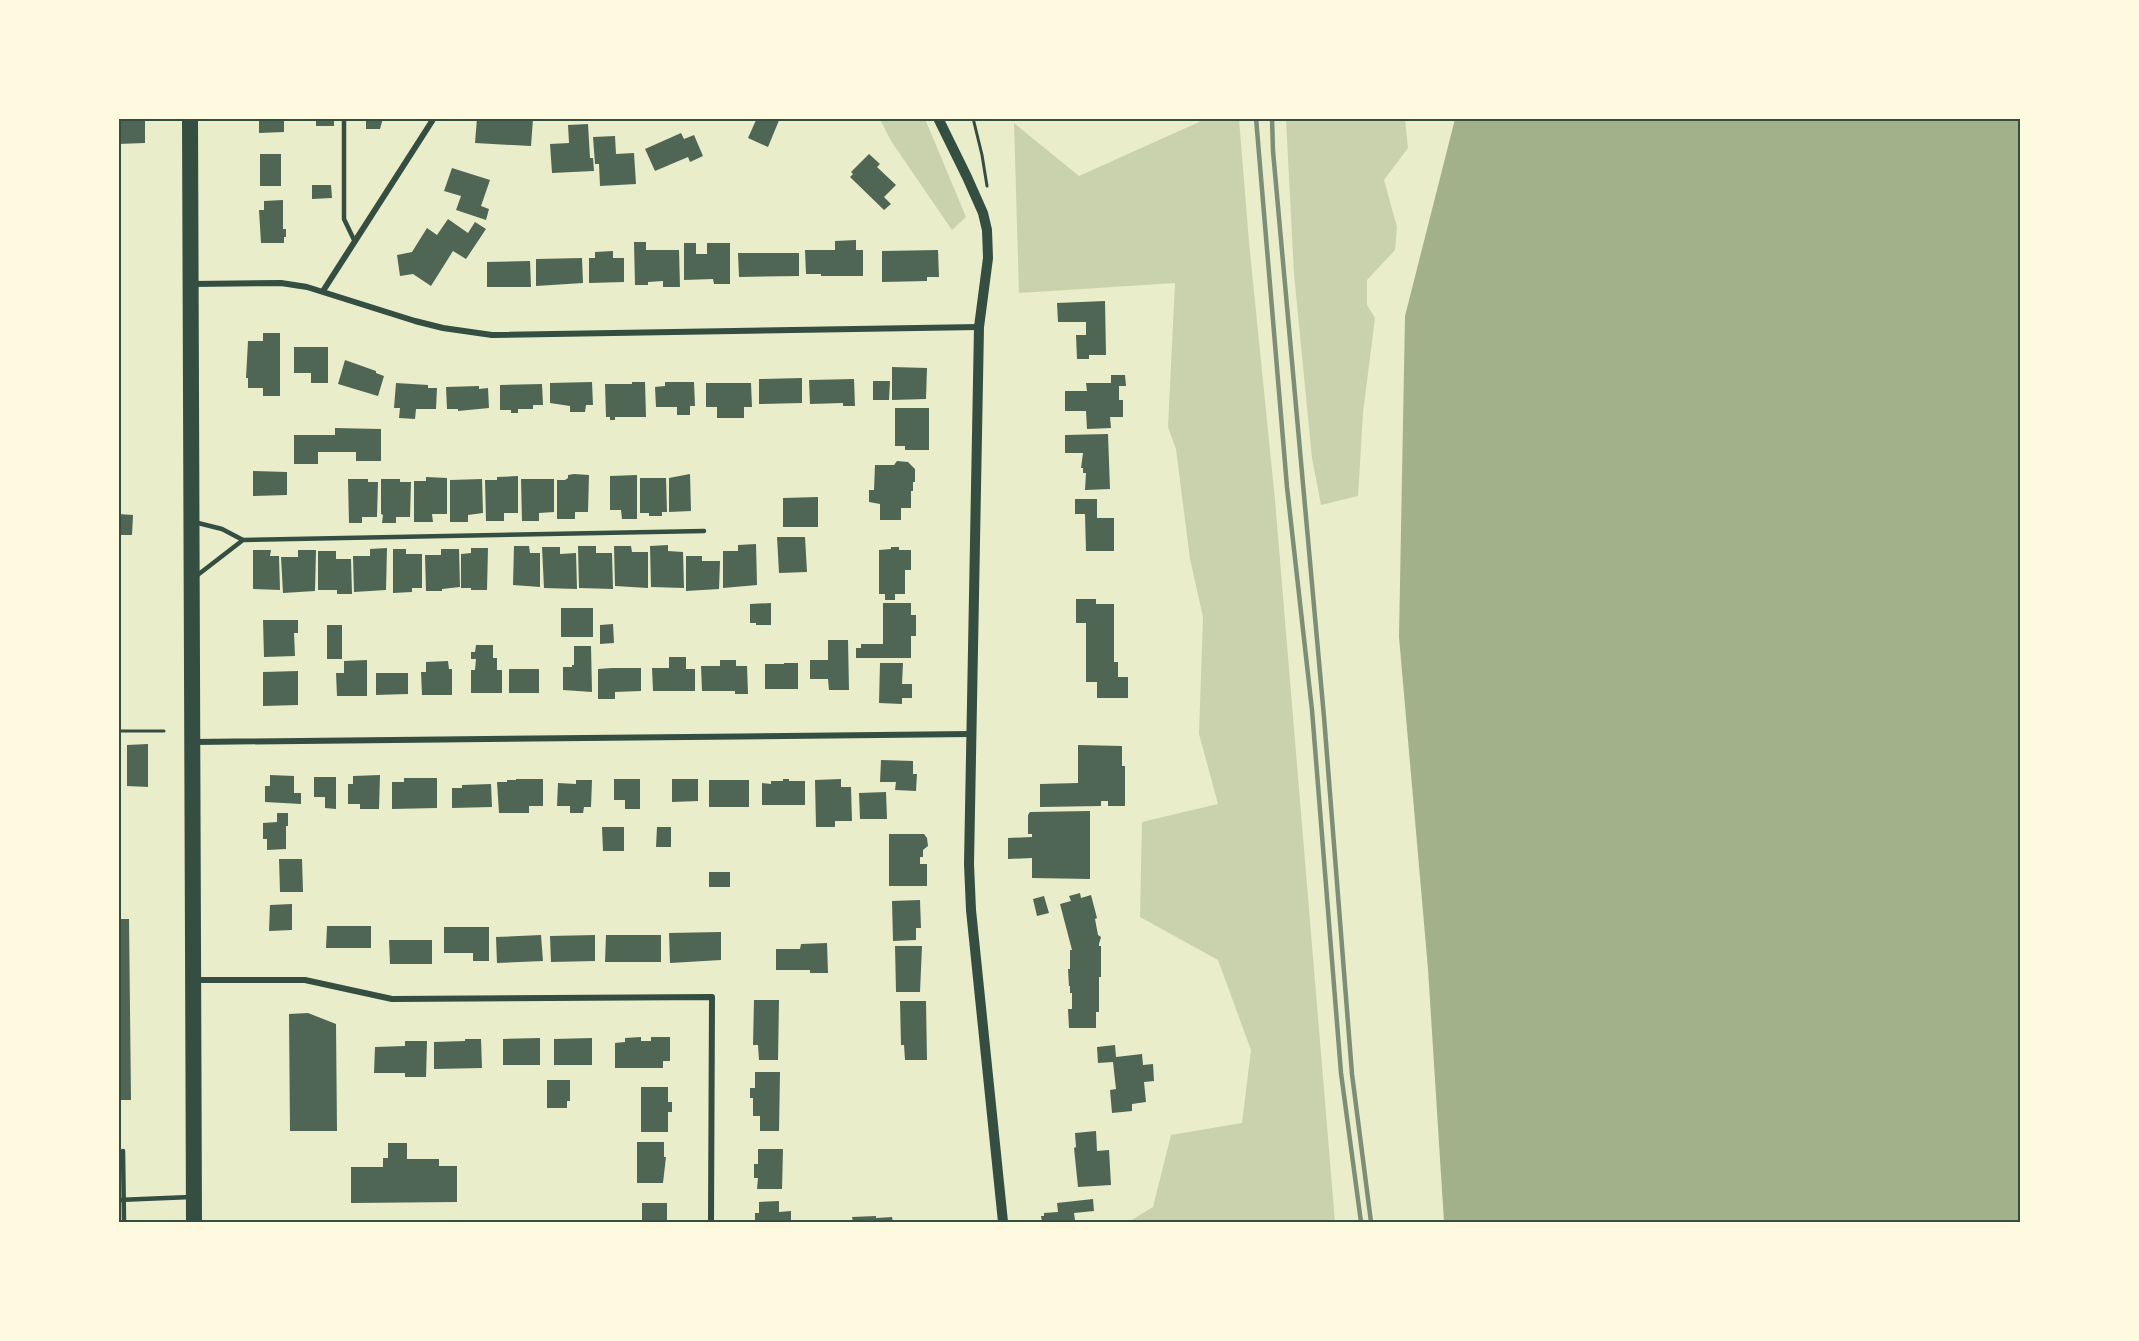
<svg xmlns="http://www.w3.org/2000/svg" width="2139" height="1341" font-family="'Alegreya Sans',sans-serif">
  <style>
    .green { fill: #cad2ad }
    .water { fill: #a3b18a }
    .building { fill: #4f6655 }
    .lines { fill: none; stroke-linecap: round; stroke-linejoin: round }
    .path { stroke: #344e41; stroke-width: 3 }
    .service { stroke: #344e41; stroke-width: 4.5 }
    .minor { stroke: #344e41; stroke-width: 6 }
    .tertiary { stroke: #344e41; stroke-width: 10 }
    .trunk { stroke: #344e41; stroke-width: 16 }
    .rail { stroke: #7c8e77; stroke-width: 4.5 }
    .neatline { fill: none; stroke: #344e41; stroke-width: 2 }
  </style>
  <rect width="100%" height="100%" fill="#e9edc9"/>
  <path class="green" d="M880,119h45l41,98 -14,13 -61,-89z
    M1200,119h39l10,123 26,258 60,722h-207l25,-15 18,-72 71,-12 9,-73 -33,-90 -78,-43 2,-95 76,-18 -19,-70 4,-117 -13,-58 -14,-110 -8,-22 7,-144 -156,10 -5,-170 65,53 120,-54z
    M1286,119h119l3,29 -24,32 13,47 -2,23 -28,30v25l8,13 -12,95 -5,83 -37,9 -9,-47 -18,-184z"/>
  <path class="water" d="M1455,119h565v1103h-576l-16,-253 -29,-332 6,-321z"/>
  <path class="building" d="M118,118h27v25l-27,1z
    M259,118h25v14l-25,1z
    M316,118h18v8h-18z
    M366,118h17l-3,11h-14z
    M477,118l56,1 -2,27 -56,-3z
    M757,118h23l-12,29 -20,-9z
    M588,124l2,34h3l1,13 -42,2 -2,-29 19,-1 -1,-18z
    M681,133l3,6 10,-4 9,21 -13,6 -2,-5 -33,14 -10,-22z
    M615,136l1,18 18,-1 2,31 -36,2 -1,-22h-4l-2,-27z
    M260,154h21v32h-21z
    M869,154l11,10 -3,3 19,18 -12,12 7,7 -7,6 -34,-33 3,-3 -2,-2z
    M452,168l38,12 -9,26 8,3 -3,11 -30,-10 5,-14 -17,-5z
    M312,185h19l1,13 -20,1z
    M283,200v29h3v8h-2v6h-23l-2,-33h5v-9z
    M448,219l20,14 7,-11 11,7 -20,30 -13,-8 -22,35 -18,-12 -13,2 -3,-21 15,-3 15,-24 10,7z
    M856,240v10h7v26h-42v-2h-15l-1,-24h30v-9z
    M634,242h12v8h33l1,37h-17v-6l-15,1v3h-13z
    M684,243h12v11h11v-11h23v41h-16l-1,-5 -29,1z
    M938,250l1,27h-12v4l-45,1v-31z
    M613,251v7h11v24l-35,1v-25h6v-6z
    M738,253h61v23l-60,1z
    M582,258l1,25 -47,3v-27z
    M530,261l1,26h-44v-25z
    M1105,301l1,54h-17v4h-12l-1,-24h10v-13h-28l-1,-19z
    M263,333h17v63h-17v-8h-15v-10h-2l2,-37h15z
    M294,347h34v36h-17v-10h-17z
    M345,360l31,11v2l8,3 -6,20 -40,-12z
    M892,367l35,1 -1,31 -34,1z
    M1111,375h14l1,11h-7v14h4v17h-13l1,11 -24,1 -1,-18h-21v-20h22l-1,-8h25z
    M802,378v25l-43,1v-25z
    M854,379l1,27h-12v-3l-33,1 -1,-24z
    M873,381h17l-1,19h-16z
    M592,382l1,23h-7l-1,7h-15v-6l-20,-3v-20z
    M632,382h13l1,35h-31v3h-5v-3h-4l-1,-33h27z
    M665,382h29l1,24h-5v9h-13v-8h-21l-1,-20 10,-1z
    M396,383l32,2v3h9l-1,21h-20l-1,10 -16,-1 1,-10h-6z
    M706,383h45l1,24h-8v11h-27v-11h-11z
    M542,384l1,21h-10v4h-15v4h-7v-3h-11v-25z
    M479,386v3l9,-1 1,20 -31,3v-2h-11l-1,-22z
    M895,408h34v42h-24v-4h-10z
    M335,428l46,1v32h-25v-9h-38v12h-24v-29h41z
    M1108,434l2,55 -25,1 1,-17h-3v-5h-2l2,-15h-18v-18z
    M897,461l11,1 7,7v13h-2v9h-2v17h-10v12h-21v-16l-11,-2v-12h5l1,-25h19z
    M253,471l34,1v23l-34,1z
    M574,474l15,1 -1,37h-13v7h-18v-39h8l3,-2v-3z
    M690,474l1,37 -22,1v-34z
    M637,475v44h-15l-1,-9h-11v-34z
    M518,476v37h-14v8h-18l-1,-41h12v-3z
    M426,477l21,1v36h-15l1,8h-19v-41h12z
    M640,478h26l1,34h-5v4h-13v-3h-9z
    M348,479h20v3h10l-1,35h-15v6h-13z
    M381,479h19v3h11l-1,35h-14v6h-14l1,-8 -2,-1z
    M482,479l1,34 -15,2v7h-18v-42z
    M521,479h33v33l-15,1v8h-17z
    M818,497v30h-35v-29z
    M1075,499h22v19h17v33h-28l-1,-37h-10z
    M118,514l15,1 -1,20h-14z
    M777,537h28l2,35 -28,1z
    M756,544l1,41 -34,3v-37h15v-6z
    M668,545v6l15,1 1,36 -33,-1 -1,-41z
    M514,546h15l1,7h10v34l-27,-2z
    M578,546h18v7h16l1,36 -34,-1z
    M614,546h17l1,6h16v36l-33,-2z
    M542,547h18v7l16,-1 1,36 -33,-1z
    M891,547h8v3h12v20h-6v24h-10v6h-10v-6h-6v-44l12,-1z
    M387,548l-1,42 -32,2 -1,-36h17v-7z
    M471,548h17l-1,42h-16v-2h-10v-34l10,-1z
    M393,549h13v5h16v34h-10v4l-19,1z
    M441,549h18l1,38 -18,2v2h-16l-1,-36h16z
    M253,550h18l-1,6h9l1,34 -27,-1z
    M298,550h18l-1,41 -32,2 -2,-36h17z
    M318,551h18v8h15l1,35h-15v-4h-19z
    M686,556h16v5h18l-1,28 -33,2z
    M1076,599h20v5h18v58h4v15h10v21h-31v-16h-11v-59h-10z
    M771,603v22h-15v-2h-6v-19z
    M883,603h28v12h5v21h-5v22h-55v-10h5v-4h22z
    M561,608h32v29h-32z
    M263,620h35v13h-4l1,23 -31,1z
    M613,624l1,19 -14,1v-19z
    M327,625h15v34h-15z
    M828,640h20l1,50h-20l-1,-11h-18v-19h18z
    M476,645h17v13h4v12h5v23h-31v-23h4l1,-11h-5v-7h4z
    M574,646h17l1,46 -29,-2v-23h9v-2h2z
    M669,657h17v12h9v22h-42l-1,-23h17z
    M367,660v36h-30l-1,-23h8v-12z
    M720,660h16v6h11l1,28h-13v-3h-33l-1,-25h19z
    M448,661l1,8h3v26h-30l-1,-23h5v-10z
    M784,663h14v26h-33v-25h19z
    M880,663h23l-1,21h10v14h-10v6l-23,-1z
    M612,668h29v23l-26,1v7h-17v-30z
    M509,669h30v24h-30z
    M298,671v34l-35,1v-34z
    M376,673h32v21l-32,1z
    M148,744v43l-21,-1v-41z
    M1078,745l44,1v20h3v40h-17v-5h-7v5l-61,1v-23l38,-1z
    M881,760l32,1v13h4l-1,17 -21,-1 1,-8h-16z
    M270,775l24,1v17h7v11l-36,-2v-16h5z
    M380,775l-1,34h-19v-5h-12v-20h5v-8z
    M314,777h22v32l-11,-1v-11h-11z
    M404,778h33v30l-45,1v-27h12z
    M516,779h27v27h-14v7h-30l-2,-31h10v-2h9z
    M614,779h26v30h-15v-9h-11z
    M672,779h26v22l-26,1z
    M783,779h6v2h16v24h-43v-22l9,1v-3h12z
    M841,779v8h10l1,34h-17v6h-19l-1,-47z
    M576,780h16l-1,27h-7l-1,6h-13v-7h-13l1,-23 18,1z
    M709,780h40v27h-40z
    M491,784l1,23 -40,1v-20h10v-3z
    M886,792l1,27h-27l-1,-26z
    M1090,811v68l-58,-1v-20l-24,1v-21l24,-1v-3h-4v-19l2,-3z
    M277,813h11v13h-2v23l-19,1v-11h-4v-16l14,-1z
    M602,827h22v24h-21z
    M657,827h14v20h-15z
    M889,834h35l3,4 1,8 -5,4v7h-3v7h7v22h-38z
    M279,859h23l1,33h-23z
    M709,872h21v15h-21z
    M1080,893l1,5 10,-3 6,23 -2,1 3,16 3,2 -2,7v2h2v31h-2v35h-3v16h-27l-1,-19h4v-16h-2v-7h-1l-1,-17h2v-19h2l-12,-46 11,-3 -2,-5z
    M1044,896l5,17 -12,3 -4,-17z
    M920,900l1,28h-5v12l-23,1 -1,-40z
    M292,904v26l-23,1 1,-26z
    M118,919h11l2,181h-13z
    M327,926h44v22h-45z
    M444,927h45v34h-16v-8h-29z
    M721,932v28l-51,3 -1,-30z
    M541,935l2,26 -46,2 -1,-26z
    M595,935v26l-44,1 -1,-26z
    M606,935h55v27h-56z
    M389,940h43v24h-42z
    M827,943l1,30h-18v-3h-34v-21h24l1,-5z
    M895,946h27l-2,46h-24z
    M754,1000h25l-1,60h-19l-1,-15h-5z
    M900,1001h26l1,59h-22l-1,-15h-3z
    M308,1013l28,11 1,107h-47l-1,-117z
    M641,1037v4h10v-4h19v24h-7v7h-48v-25l10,-1v-4z
    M540,1038v27h-37v-26z
    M592,1038v27h-38v-26z
    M465,1039h16l1,29 -48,1v-27l31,-1z
    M405,1041h22l-1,36h-21v-4h-31l1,-26 30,-1z
    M1115,1045l1,12 26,-3 1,11 10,-1 1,17 -10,1 2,20 -14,2v7l-20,2 -2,-23 6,-1 -3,-27 -15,1 -1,-16z
    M755,1072h25l-1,59h-19v-15h-7v-18h-3v-10h5z
    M547,1080h23v21h-3v7h-20z
    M641,1087h27v15h4v10h-4v20h-27z
    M1096,1131l1,20 12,-1 2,35 -33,2 -4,-39 2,-1 -1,-14z
    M637,1142h27v15h2l-3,26h-26z
    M388,1143h19v16h32v7h18v36l-106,1v-36h32v-9h5z
    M758,1149h25l-1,40h-25l1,-11h-4v-14h4z
    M1093,1199l1,12 -20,2 1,7 -6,2h-27l-1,-6h3v-3l14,-1 -1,-9z
    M779,1201v11l12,-1v11h-36v-9h4v-11z
    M642,1203h25v19h-25z
    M876,1216v2l16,-1 1,5h-40l-1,-5z"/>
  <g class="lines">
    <path class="path" d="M973,118l9,37 5,31
      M118,731h46"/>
    <path class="service" d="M344,118v101l11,23
      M194,522l28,7 21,11 461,-9
      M195,577l48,-37
      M123,1151l1,71
      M118,1200l73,-3"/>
    <path class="minor" d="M192,284l89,-1 26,4 108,34 28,7 49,7 487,-8
      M323,291l111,-173
      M195,742l776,-8
      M193,980h112l87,19 320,-2 -1,225"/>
    <path class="tertiary" d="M938,118l29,59 16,36 4,17 1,28 -9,69 -10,537 2,46 32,312"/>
    <path class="trunk" d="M190,118l4,1104"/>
    <path class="rail" d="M1256,118l31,369 25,223 29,363 20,149
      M1272,118l1,33 51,566 28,357 19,148"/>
  </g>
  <rect width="2139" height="1341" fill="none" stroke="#fefae0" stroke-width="240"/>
  <rect x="120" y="120" width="1899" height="1101" class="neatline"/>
</svg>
